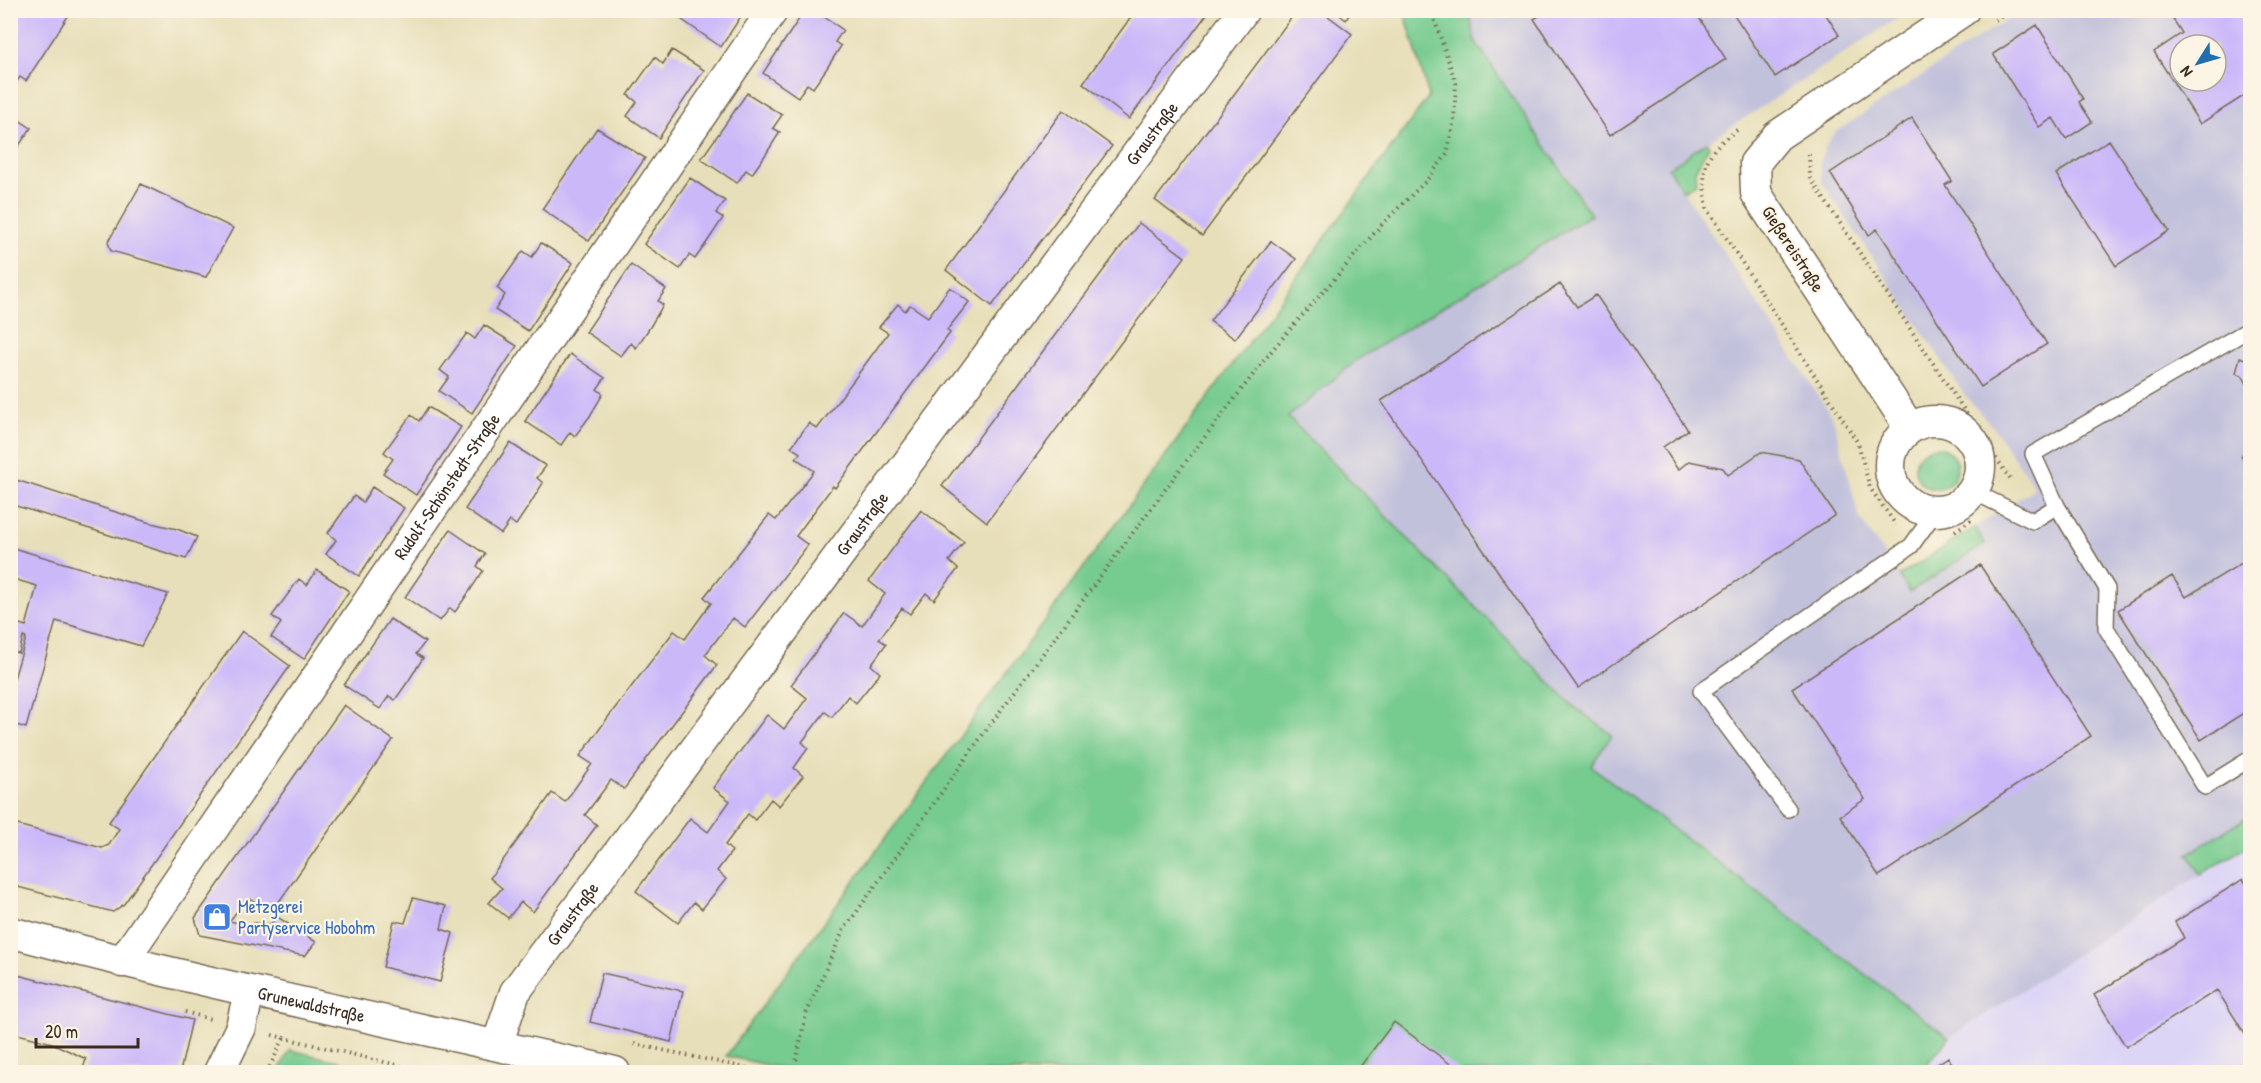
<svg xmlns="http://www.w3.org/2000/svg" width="2261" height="1083" font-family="'Patrick Hand',sans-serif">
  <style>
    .built { fill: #dcd5f6 }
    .industrial { fill: #c2c1dc; fill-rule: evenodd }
    .green { fill: #76cb8f; stroke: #587a56; stroke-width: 1.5 }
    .building { fill: #cab8f9; fill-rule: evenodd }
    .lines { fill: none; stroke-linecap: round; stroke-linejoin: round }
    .service-casing { stroke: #776954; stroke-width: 18 }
    .minor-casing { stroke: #776954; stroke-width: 33 }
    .path { stroke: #776954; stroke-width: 4; stroke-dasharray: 1.5 4.5; stroke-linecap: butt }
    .service { stroke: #fff; stroke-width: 15 }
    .minor { stroke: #fff; stroke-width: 30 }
    .labels { text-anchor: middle; stroke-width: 4.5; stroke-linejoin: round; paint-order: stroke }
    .street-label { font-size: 18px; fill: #3b2a1e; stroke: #fcf5e5 }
    .shop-label { font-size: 18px; fill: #366cbe; stroke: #fcf5e5; text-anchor: start }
  </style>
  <rect width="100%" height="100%" fill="#fcf5e5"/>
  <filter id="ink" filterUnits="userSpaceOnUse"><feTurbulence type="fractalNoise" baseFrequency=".0167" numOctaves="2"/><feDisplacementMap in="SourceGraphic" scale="12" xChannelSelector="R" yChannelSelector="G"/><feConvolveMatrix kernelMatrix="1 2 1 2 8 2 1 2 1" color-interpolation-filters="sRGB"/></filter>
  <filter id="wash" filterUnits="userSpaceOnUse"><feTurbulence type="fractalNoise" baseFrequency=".008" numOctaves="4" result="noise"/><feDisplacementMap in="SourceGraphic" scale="24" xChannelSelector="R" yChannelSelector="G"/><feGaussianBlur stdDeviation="1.35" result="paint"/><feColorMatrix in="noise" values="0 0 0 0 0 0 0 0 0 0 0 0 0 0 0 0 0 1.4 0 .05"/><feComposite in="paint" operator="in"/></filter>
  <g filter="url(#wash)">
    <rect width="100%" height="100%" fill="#e7dfb9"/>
    <path class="built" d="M2250,845v227h-328l27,-34 252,-164z"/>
    <path class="industrial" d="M1469,11h440l-241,157 165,250 26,99 50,74 76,-47 -10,-17 60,-39 -41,-60 -28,-31 -144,-215 -2,-19 5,-16 9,-14 186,-122h230v804l-62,39 13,20 -252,164 -359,-273 21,-30 -39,-30 -284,-289 70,-57 232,-144 -115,-174zM2180,45h36v36h-36z"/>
    <path class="green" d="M1404,11h65l6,30 116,174 -233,144 -70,58 284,288 40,30 -21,31 358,272 -29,34h-1122l-72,-16 703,-960z
      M1707,142l2,4 -14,25 1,12 -13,8 -15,-23z
      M1915 468a21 21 0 1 1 42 0a21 21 0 1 1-42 0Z
      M1975,527l10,17 -75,48 -11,-16z
      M2250,815v30l-49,29 -13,-20z
      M290,1050l95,22h-107z"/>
    <g id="blocks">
      <path class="building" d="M10,10h62l-46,71 -6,-4 -10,14z
        M668,10h77l-24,37z
        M805,10h9l29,20 -8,12 6,4 -14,22 -14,20 -6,-4 -9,13 -35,-24z
        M1136,10h74l-81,109 -46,-36z
        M1297,10h23l32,24 -150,202 -47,-36z
        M1333,10h19l-6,10z
        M1548,10h146l32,49 -116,76 -76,-116z
        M1731,10h92l16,25 -64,42z
        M2167,10l83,1v81l-50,32 -46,-72 28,-19zM2180,45h36v36h-36z
        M2037,25l46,74 -4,3 13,20 -26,17 -13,-21 -14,9 -46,-73z
        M672,50l32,20 -45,68 -32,-22 10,-14 -9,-7 27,-38 8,7z
        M747,93l35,22 -9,13 7,4 -14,22 -14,20 -6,-4 -9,13 -36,-24z
        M1063,110l49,36 -120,160 -46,-36z
        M10,114l21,14 -13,19 -8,-4z
        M1912,118l40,63 -7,4 102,159 -66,43 -104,-158 -8,6 -39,-62z
        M597,128l48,30 -56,83 -47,-32z
        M2109,140l60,91 -53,35 -60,-92z
        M690,178l35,23 -9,12 7,5 -14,21 -14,20 -6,-4 -9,14 -36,-25z
        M141,184l92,44 -27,49 -95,-26 -3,-9z
        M1139,223l46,34 -198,265 -45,-36z
        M1271,241l25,18 -61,80 -25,-18z
        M541,243l32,20 -45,68 -33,-21 10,-15 -8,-7 26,-37 9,6z
        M631,265l35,24 -8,12 5,4 -13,22 -14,21 -5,-5 -10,13 -35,-24z
        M1560,284l17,23 19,-12 92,135 -25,17 15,23 11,-9 34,7 5,7 33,-23 38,7 36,56 -257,173 -197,-287z
        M950,287l19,15 -22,28 3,3 -58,78 -57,77 -2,-2 -37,50 12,9 -63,82 -12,-9 -28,37 12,10 -93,124 -13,-9 -26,35 12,10 -64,87 -12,-10 -13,16 -19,-15 13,-15 -12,-10 62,-85 13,9 27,-38 -12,-8 29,-40 65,-85 11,8 26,-36 -7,-6 65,-82 7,5 38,-49 -18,-13 4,-5 -9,-6 18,-24 8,6 36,-48 35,-48 -9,-6 19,-23 7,7 5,-6 18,12z
        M484,325l33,21 -45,67 -33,-22 10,-14 -9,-7 27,-37 8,6z
        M570,354l35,24 -8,11 6,5 -13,22 -15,20 -5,-4 -9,13 -36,-24z
        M2240,357l7,3 3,-2v31l-8,-14 -6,-2z
        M428,407l33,20 -45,68 -33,-22 10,-14 -9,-7 27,-37 8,6z
        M510,443l36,23 -9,12 6,5 -13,21 -14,21 -6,-4 -9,13 -36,-25z
        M2250,449v23l-9,-16z
        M10,478l137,44 30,7 20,8 -11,22 -176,-55z
        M372,487l32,21 -45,68 -33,-22 10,-14 -8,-7 26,-37 9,6z
        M921,510l43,32 -15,19 9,8 -24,31 -8,-7 -16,21 -8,-6 -23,31 7,5 -15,21 9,8 -24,30 -8,-7 -16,21 -7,-5 -23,30 6,6 -14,20 9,8 -24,30 -8,-7 -16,21 -7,-6 -23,31 7,6 -15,20 9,8 -24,30 -8,-7 -16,21 -42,-32 54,-73 18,14 22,-31 -17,-13 54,-73 17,14 12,-16 11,-15 -16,-13 53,-72 18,13 23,-32 -16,-13z
        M450,530l35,24 -8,12 6,5 -14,21 -14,20 -5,-4 -10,13 -35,-24z
        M10,547l158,47 -27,52 -85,-25 -30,107 -16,-5v-31l16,-54 -3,-1 -4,16 -9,-2v-30l16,5 11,-40 -27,-8z
        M2250,558v151l-49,31 -83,-130 54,-34 14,21z
        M1980,565l111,171 -212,140 -39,-60 25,-17 -73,-111z
        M317,570l32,21 -45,68 -33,-22 10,-14 -9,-7 27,-37 8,6z
        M390,619l35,23 -9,12 7,4 -14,22 -14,20 -6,-4 -9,13 -36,-24z
        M242,631l48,35 -166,238 -11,8 -103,-27v-62l92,25 7,-3 10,-16 -10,-7z
        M344,705l49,35 -122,173 -20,-14 -8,3 -13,19 20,5 4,-3 17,1 5,-8 40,26 -11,14 -105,-21 -5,-17z
        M2243,879l7,11v152l-33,-52 -91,57 -32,-52 90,-57 -9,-16z
        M413,898l33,8 -5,23 12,4 -13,49 -57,-15 11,-46 11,2z
        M10,973l182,47 -12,52h-98l4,-13 -34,-16 -42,-11z
        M602,973l81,18 -12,51 -81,-20z
        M1394,1022l67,50h-105z
        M1948,1057l9,15h-31z"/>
    </g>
  </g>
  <g filter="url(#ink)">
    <use href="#blocks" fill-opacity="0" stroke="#776954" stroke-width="1.5"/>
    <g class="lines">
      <g class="service-casing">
        <path id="service" d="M1972,491l61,30 24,-15 -24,-52 217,-125
          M2057,506l50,83 -1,39 99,159 45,-28
          M1788,809l-87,-118 210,-145 25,-35"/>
      </g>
      <g class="minor-casing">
        <g id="minor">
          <circle cx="1935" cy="466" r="45"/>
          <path d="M1910,428l-154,-235 -1,-30 22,-27 187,-126"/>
          <path id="s1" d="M10,932c201,54 404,94 605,140"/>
          <path id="s2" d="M122,962l651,-952"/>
          <path id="s3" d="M497,1045l18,-53 729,-982"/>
          <path d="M219,1072l22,-45 8,-35"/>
        </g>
      </g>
      <path class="path" d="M1995,20l15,-10
        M1737,130c-35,24 -36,39 -30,78l151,235 12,45 26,37
        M1809,154l1,24 202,304
        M1955,531l19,-13
        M185,1012l25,7
        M272,1035l154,37
        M634,1044l131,28
        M267,1072l17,-34
        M794,1072l12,-58 37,-83 141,-198 203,-273 86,-111 112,-128 41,-40 21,-27 7,-34 2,-37 -25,-73"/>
      <use href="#service" class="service"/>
      <use href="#minor" class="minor"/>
    </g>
  </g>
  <defs>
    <g id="shop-square" transform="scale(1.5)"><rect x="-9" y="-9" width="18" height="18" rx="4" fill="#3f7fe0" stroke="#fcf5e5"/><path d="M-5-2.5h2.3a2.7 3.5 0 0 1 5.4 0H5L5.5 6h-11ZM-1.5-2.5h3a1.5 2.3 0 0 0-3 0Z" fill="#fff"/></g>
  </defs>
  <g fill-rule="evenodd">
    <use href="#shop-square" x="217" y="917"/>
  </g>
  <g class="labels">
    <g class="street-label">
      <text dy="6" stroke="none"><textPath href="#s3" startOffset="1125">Graustraße</textPath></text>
      <text transform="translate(1793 249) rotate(57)" y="6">Gießereistraße</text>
      <text dy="6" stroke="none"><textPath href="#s2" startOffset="576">Rudolf-Schönstedt-Straße</textPath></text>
      <text dy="6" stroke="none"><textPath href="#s3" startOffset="639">Graustraße</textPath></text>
      <text dy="6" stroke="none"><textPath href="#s3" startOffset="153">Graustraße</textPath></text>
      <text dy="6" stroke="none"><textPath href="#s1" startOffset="310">Grunewaldstraße</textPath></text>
    </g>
    <g class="shop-label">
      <text x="238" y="913">Metzgerei<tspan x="238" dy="21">Partyservice Hobohm</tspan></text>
    </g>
  </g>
  <rect width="2261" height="1083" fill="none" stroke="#fcf5e5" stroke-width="36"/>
  <g transform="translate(2198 63) rotate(233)"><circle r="28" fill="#fcf5e5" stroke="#afa495" stroke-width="1.5"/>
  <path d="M0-4.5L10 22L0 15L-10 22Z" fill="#1f6fb2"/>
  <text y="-9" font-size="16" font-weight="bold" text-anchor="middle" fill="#3b2a1e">N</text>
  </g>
  <path d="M36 1038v9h102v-9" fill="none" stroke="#3b2a1e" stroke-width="3"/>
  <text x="45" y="1038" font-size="18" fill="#3b2a1e" stroke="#fcf5e5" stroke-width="4.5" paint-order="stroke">20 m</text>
</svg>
